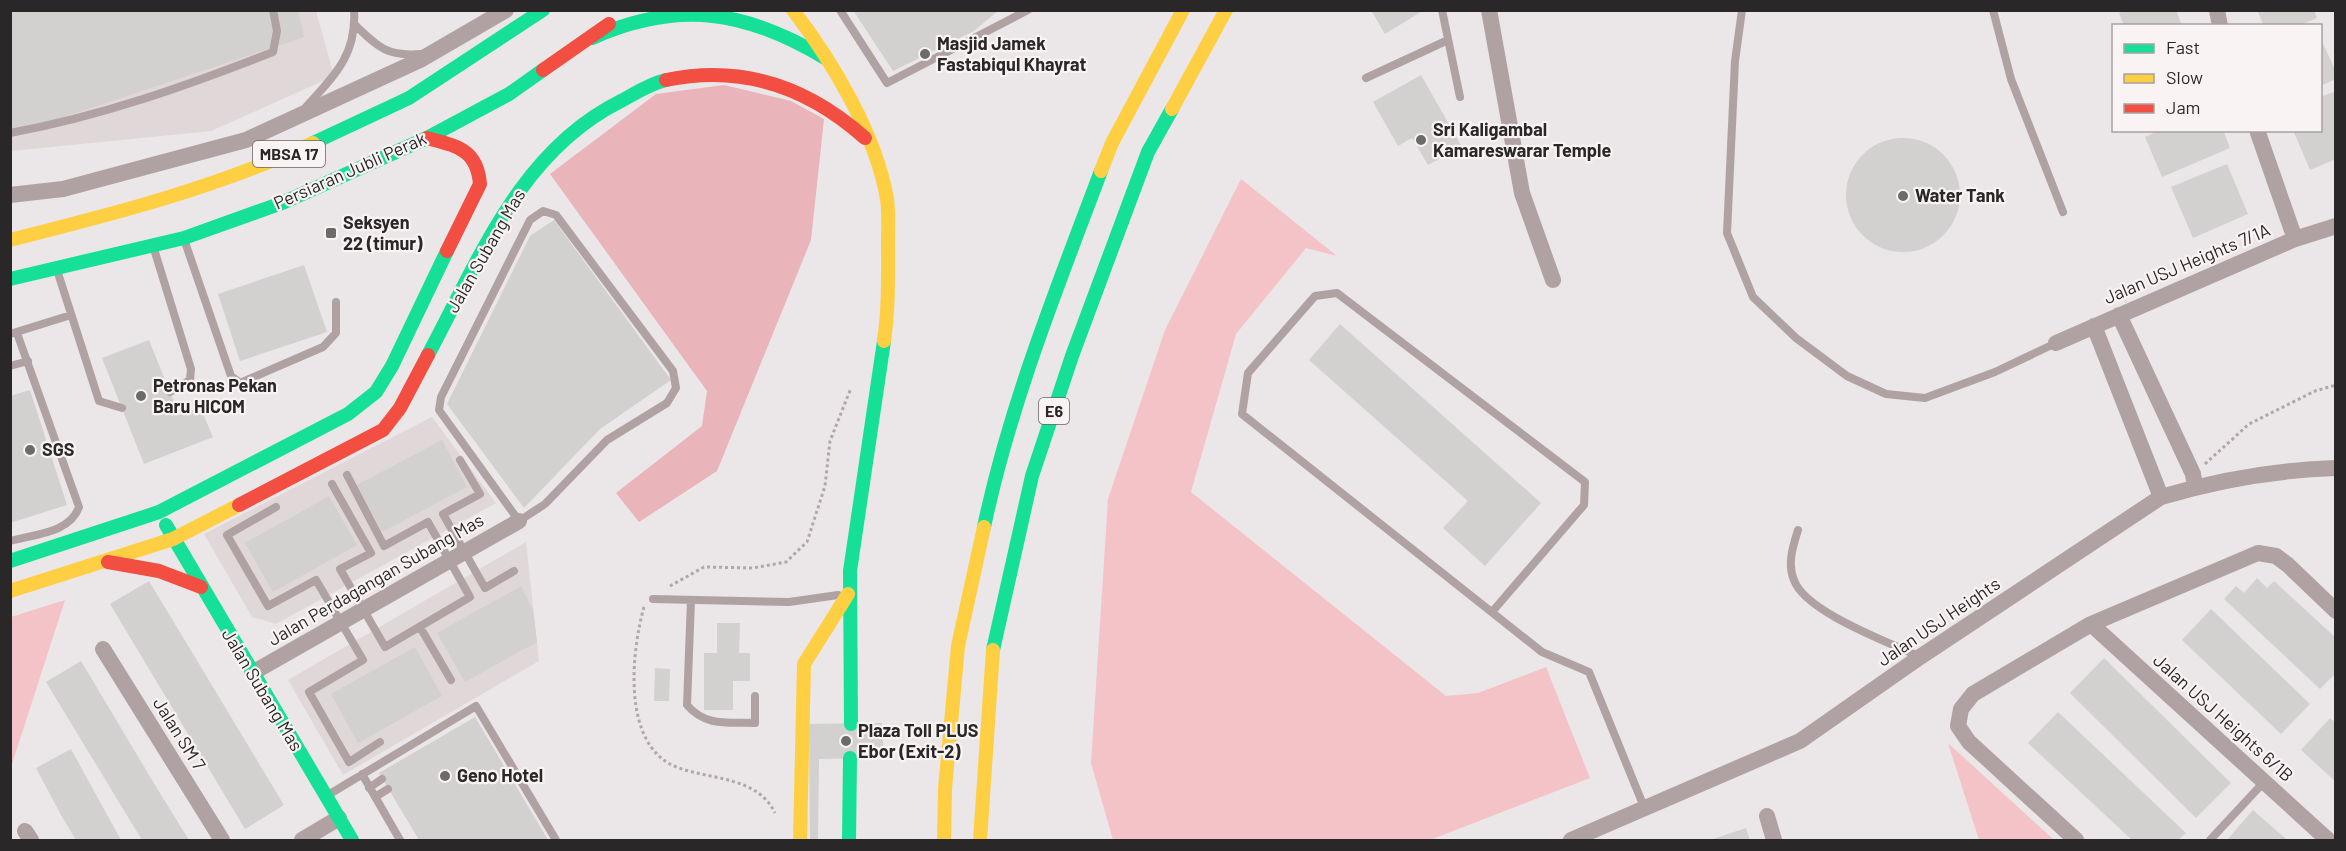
<svg xmlns="http://www.w3.org/2000/svg" width="2346" height="851" font-family="Barlow,sans-serif">
  <style>
    .built { fill: #e0d7d8 }
    .green { fill: #f4c3c7 }
    .forest { fill: #e9b4ba }
    .building { fill: #d3d0d0 }
    .lines { fill: none; stroke-linecap: round; stroke-linejoin: round }
    .path { stroke: #b0a7a7; stroke-width: 3; stroke-dasharray: 3 3; stroke-linecap: butt }
    .lane { stroke: #b0a2a3; stroke-width: 8 }
    .street { stroke: #b0a2a3; stroke-width: 16 }
    .fast { stroke: #16e098; stroke-width: 14 }
    .slow { stroke: #ffcf43; stroke-width: 14 }
    .jam { stroke: #f24e42; stroke-width: 14 }
    .poi-dot { fill: #6d6a6a; stroke: #f9f3f3; stroke-width: 2 }
    .labels { text-anchor: middle; stroke-width: 4.5; stroke-linejoin: round; paint-order: stroke }
    .shield { fill: #f9f3f3; stroke: #676464; stroke-width: 1.5 }
    .shield-label { font-size: 16px; font-weight: bold; fill: #292727 }
    .poi-label { font-size: 18px; font-weight: bold; fill: #292727; stroke: #f9f3f3; text-anchor: start }
    .street-label { font-size: 18px; fill: #292727; stroke: #f9f3f3 }
  </style>
  <rect width="100%" height="100%" fill="#ebe6e7"/>
  <path class="built" d="M11,11h305l18,65 -123,55 -200,20z
    M432,417l64,86 -220,121 -24,-7 -48,-83z
    M526,542l13,119 -196,114 -55,-95z"/>
  <path class="green" d="M1241,179l96,77 -31,-8 -70,86 -45,158 255,204 32,-3 68,-26 44,111 -160,62h-317l-22,-77 17,-264 57,-169z
    M65,600l-54,167v-150z
    M1948,743l106,97h-75z"/>
  <path class="forest" d="M724,85l67,16 33,18 -13,121 -94,231 -78,51 -23,-29 86,-67 5,-35 -157,-217 106,-80z"/>
  <path class="building" d="M10,10h288l6,27 -294,98z
    M853,10h146l-25,21 -81,40z
    M1371,10h53l-39,24z
    M2127,10h49l6,16h-58l-5,-13z
    M2257,10h57l3,8 -19,8h-34z
    M2320,37l16,35v7l-16,7z
    M1421,75l41,72 -34,18 -16,-27 -14,8 -25,-44z
    M2336,91v68l-26,11 -17,-40h27v-33z
    M2160,130h63l7,18 -68,29 -17,-40z
    M1846 195a57 57 0 1 1 114 0a57 57 0 1 1-114 0Z
    M2227,164l21,50 -55,24 -22,-51z
    M554,220l117,160 -71,49 -76,79 -77,-104 83,-168z
    M304,265l23,67 -87,29 -22,-67z
    M1340,324l201,179 -56,63 -42,-38 25,-27 -159,-141z
    M149,340l30,75 21,-8 13,30 -69,27 -42,-106z
    M30,390l37,115 -57,18v-127z
    M442,440l25,47 -85,45 -25,-47z
    M329,496l28,49 -84,47 -28,-49z
    M2257,578l10,10 7,-7 62,57v35l-16,16 -96,-90 12,-13 8,7z
    M149,581l135,224 -39,24 -135,-225z
    M521,586l12,24 4,32 -72,40 -28,-49z
    M2211,609l99,95 -29,30 -99,-94z
    M717,623h23l-1,30h11v28h-17v29h-29v-57h13z
    M415,647l27,49 -84,47 -27,-49z
    M2104,658l127,125 -35,35 -126,-125z
    M81,661l77,129 31,50h-47l-8,-13 -88,-145z
    M655,668l15,1 -1,32h-15z
    M2058,712l128,121 -8,7h-46l-104,-97z
    M475,717l73,123h-129l-40,-67z
    M2330,718l6,5v59l-35,-32z
    M882,723l2,35 -65,1 -1,81h-8l-1,-116z
    M71,749l34,62 16,29h-45l-15,-25 -25,-47z
    M2253,810l32,28 3,2h-61z
    M1746,828l4,12h-40z"/>
  <g class="lines">
    <path class="path" d="M2205,464l44,-40 66,-33 21,-6
      M670,586l34,-19 49,1 33,-6 21,-20 18,-56 5,-45 21,-53
      M644,607c-13,46 -23,141 35,161 34,12 79,9 96,45"/>
    <path class="lane" d="M840,10l47,73 141,-73
      M1442,10l18,87
      M1742,10l-7,51 -8,172 26,64 43,41 51,38 39,18 39,4 70,-26 61,-29
      M1993,10l18,69 52,133
      M355,25c23,22 32,32 66,29
      M1366,78l82,-38
      M306,107c28,-31 51,-52 48,-97
      M10,133c92,-17 176,-47 263,-81l4,-21 -4,-21
      M543,211l13,4 117,156 3,17 -9,15 -60,37 -62,64 -26,17 -80,-111 2,-13 89,-177z
      M185,242l46,134 9,7 83,-36 13,-14v-31
      M154,249l37,120 -1,11 -20,12
      M57,270l42,131 23,7
      M10,334l61,-19
      M10,366l18,-5
      M460,460l20,34 -37,20 42,74 29,-17
      M332,484l39,69 -31,16 45,78 85,-50 -42,-75 -44,24 -37,-71
      M276,507l-49,28 41,71 48,-26 47,80 -54,32 40,70 31,-20
      M1798,530c-5,16 -11,34 -4,50 11,32 95,62 126,77
      M10,541c25,-7 60,-8 69,-34l-62,-174
      M653,599l136,3 49,-7
      M691,600l-4,105c19,22 40,17 68,18v-27
      M1492,612l92,-107 1,-23 -248,-189 -22,3 -67,77 -6,41 300,238 47,20 55,135
      M420,627l31,53
      M362,774l38,66
      M369,788l13,-9
      M328,795l148,-89 80,134
      M375,797l13,-8
      M2210,840l54,-58"/>
    <path class="street" d="M1489,10l33,183 31,87
      M2217,10l3,16
      M2257,130l38,109
      M10,195l53,-6 183,-49 174,-80 86,-50
      M2119,315l74,159 2,13
      M2094,326l67,171
      M2056,343l239,-104 41,-13
      M2091,624l237,216
      M103,649l119,191
      M252,673l267,-152
      M1767,816l7,24
      M25,831l6,9
      M302,840l37,-22
      M1571,840l229,-99 120,-84 241,-160c57,-17 115,-27 175,-29
      M2076,840l-107,-98 -11,-16 3,-17 12,-15 118,-70 167,-71 18,3 12,9 48,46"/>
    <path class="fast" d="M592,38c86,-38 153,-28 233,20
      M313,143l96,-45 134,-88
      M10,279l174,-41 98,-35 145,-65 82,-44 34,-24
      M428,355c51,-95 92,-204 193,-254 15,-8 28,-17 45,-21
      M166,525l186,315
      M984,527c26,-123 73,-239 117,-356
      M10,561l149,-49 189,-98 28,-22 16,-26 55,-115
      M993,650l39,-174 40,-120 76,-204 24,-43
      M851,724l-1,-153 34,-230
      M849,840l1,-82"/>
    <path class="slow" d="M793,10c39,51 83,124 94,189 2,13 1,28 1,41 0,35 1,67 -4,101
      M1172,109l54,-99
      M1101,171l11,-28 71,-133
      M10,240c103,-26 206,-52 303,-97
      M10,591l163,-52 66,-34
      M800,840l4,-176 44,-70
      M944,840l1,-51 13,-143 26,-119
      M980,840l13,-190"/>
    <path class="jam" d="M543,70l66,-46
      M666,80c76,-16 142,7 199,58
      M427,138c30,8 50,11 53,46l-33,67
      M239,505l144,-75 17,-22 28,-53
      M108,562l51,9 42,16"/>
  </g>
  <g class="poi-dot">
    <circle cx="925" cy="54" r="6"/>
    <circle cx="1421" cy="140" r="6"/>
    <circle cx="1903" cy="196" r="6"/>
    <rect x="325" y="227" width="12" height="12" rx="3"/>
    <circle cx="141" cy="396" r="6"/>
    <circle cx="30" cy="450" r="6"/>
    <circle cx="846" cy="741" r="6"/>
    <circle cx="445" cy="776" r="6"/>
  </g>
  <g class="labels">
    <g class="shield">
      <rect x="253" y="141" width="72" height="26" rx="4.5"/>
      <rect x="1039" y="398" width="30" height="26" rx="4.5"/>
    </g>
    <g class="shield-label">
      <text x="289" y="160">MBSA 17</text>
      <text x="1054" y="417">E6</text>
    </g>
    <g class="poi-label">
      <text x="937" y="50">Masjid Jamek<tspan x="937" dy="21">Fastabiqul Khayrat</tspan></text>
      <text x="1433" y="136">Sri Kaligambal<tspan x="1433" dy="21">Kamareswarar Temple</tspan></text>
      <text x="1915" y="202">Water Tank</text>
      <text x="343" y="229">Seksyen<tspan x="343" dy="21">22 (timur)</tspan></text>
      <text x="153" y="392">Petronas Pekan<tspan x="153" dy="21">Baru HICOM</tspan></text>
      <text x="42" y="456">SGS</text>
      <text x="858" y="737">Plaza Toll PLUS<tspan x="858" dy="21">Ebor (Exit-2)</tspan></text>
      <text x="457" y="782">Geno Hotel</text>
    </g>
    <g class="street-label">
      <text transform="translate(350 171) rotate(-24)" y="6">Persiaran Jubli Perak</text>
      <text transform="translate(486 251) rotate(-60)" y="6">Jalan Subang Mas</text>
      <text transform="translate(2187 264) rotate(-23)" y="6">Jalan USJ Heights 7/1A</text>
      <text transform="translate(376 580) rotate(-30)" y="6">Jalan Perdagangan Subang Mas</text>
      <text transform="translate(1939 622) rotate(-34)" y="6">Jalan USJ Heights</text>
      <text transform="translate(262 690) rotate(59)" y="6">Jalan Subang Mas</text>
      <text transform="translate(2223 718) rotate(42)" y="6">Jalan USJ Heights 6/1B</text>
      <text transform="translate(179 734) rotate(58)" y="6">Jalan SM 7</text>
    </g>
  </g>
  <rect width="2346" height="851" fill="none" stroke="#292727" stroke-width="24"/>
  <rect x="2112" y="24" width="210" height="108" fill="#f9f3f3" stroke="#a6a1a1" stroke-width="1.5"/>
  <rect x="2124" y="44" width="30" height="9" fill="#16e098" stroke="#a6a1a1" stroke-width="1.5"/>
  <text x="2166" y="54" font-size="18" fill="#292727">Fast</text>
  <rect x="2124" y="74" width="30" height="9" fill="#ffcf43" stroke="#a6a1a1" stroke-width="1.5"/>
  <text x="2166" y="84" font-size="18" fill="#292727">Slow</text>
  <rect x="2124" y="104" width="30" height="9" fill="#f24e42" stroke="#a6a1a1" stroke-width="1.5"/>
  <text x="2166" y="114" font-size="18" fill="#292727">Jam</text>
</svg>
